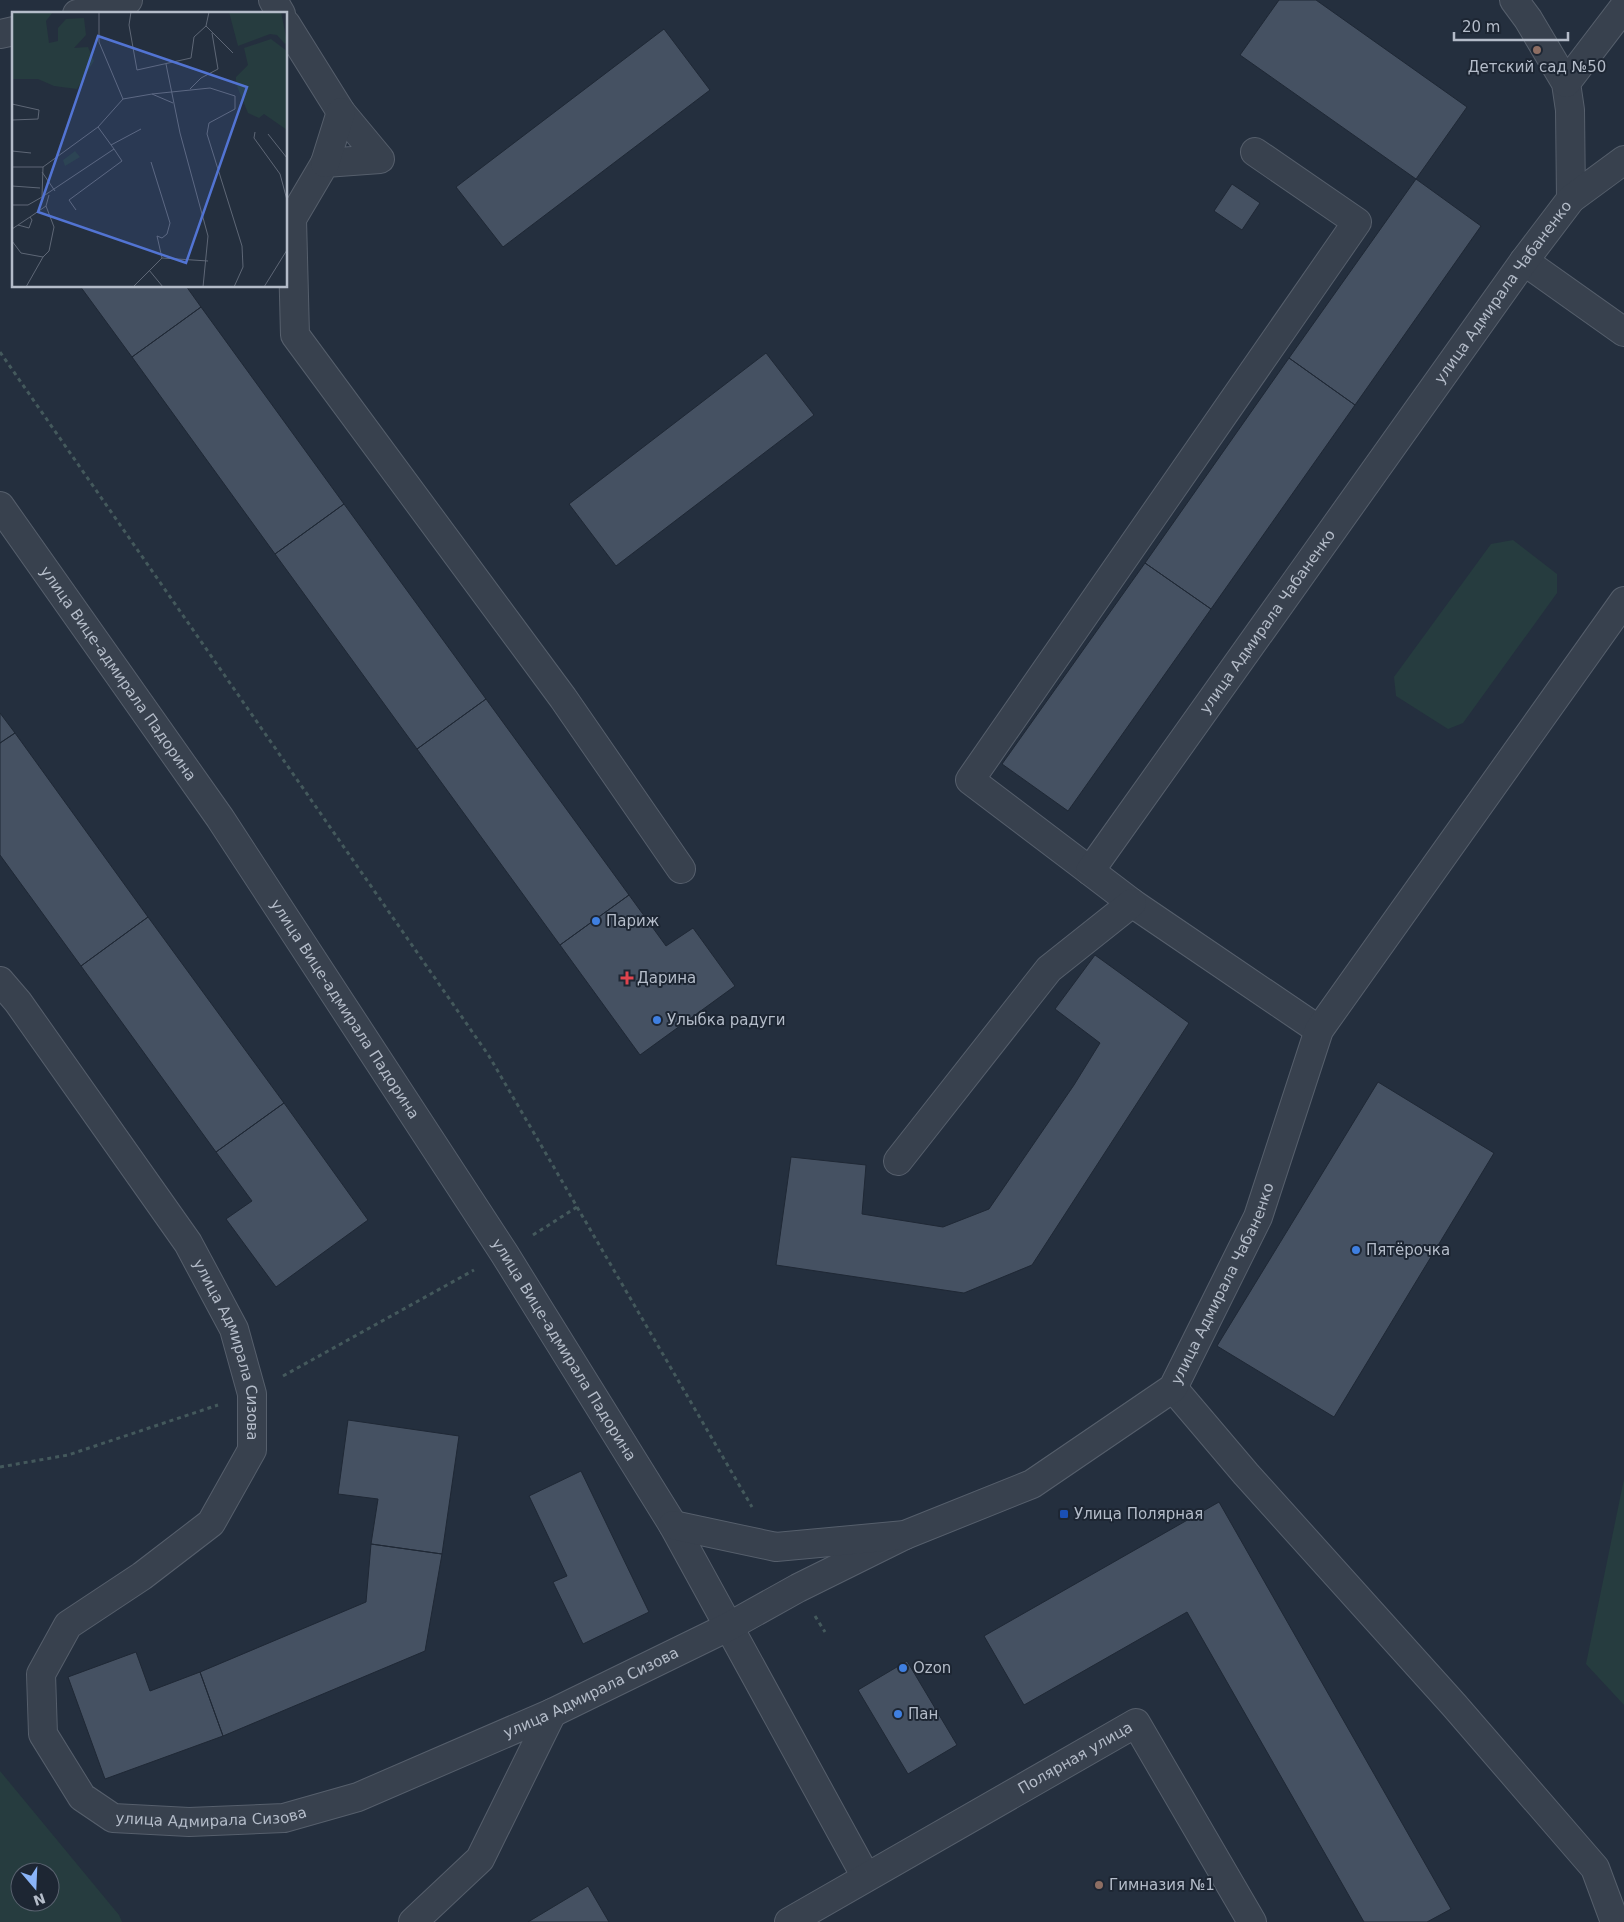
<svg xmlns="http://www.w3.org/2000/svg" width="1624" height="1922" font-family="'DejaVu Sans',sans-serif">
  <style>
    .green { fill: #263c3f; fill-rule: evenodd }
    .building { fill: #455162; stroke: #1f2835 }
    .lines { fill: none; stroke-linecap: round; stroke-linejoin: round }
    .minor-casing { stroke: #565f6c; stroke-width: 30 }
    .path { stroke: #44595c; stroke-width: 3; stroke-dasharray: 4 4; stroke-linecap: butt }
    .minor { stroke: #38414e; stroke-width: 28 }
    .education-dot { fill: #8d6e63; stroke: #1d2633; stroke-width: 2 }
    .shop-dot { fill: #3f7fe0; stroke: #1d2633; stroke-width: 2 }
    .health-dot { fill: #e0444e; stroke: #1d2633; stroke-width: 2 }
    .transit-dot { fill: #1a4fb4; stroke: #1d2633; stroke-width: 2 }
    .labels { text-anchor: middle; stroke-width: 4; stroke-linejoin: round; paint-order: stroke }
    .poi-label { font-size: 15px; fill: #b4bcc9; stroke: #1d2633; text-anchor: start }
    .street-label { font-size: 15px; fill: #b4bcc9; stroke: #1d2633 }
    .inset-road { fill: none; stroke: #5e6776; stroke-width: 1 }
    .view { fill: #5274d3; fill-opacity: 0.15; stroke: #5274d3; stroke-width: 2.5 }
    .inset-edge { fill: none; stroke: #b4bcc9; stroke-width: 2.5 }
  </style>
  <rect width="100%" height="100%" fill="#242f3e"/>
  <path class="green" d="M1513,540l44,34v19l-94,130 -15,6 -52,-33 -2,-19 97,-133z
    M1624,1479v226l-38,-41z
    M0,1771l119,144 3,7h-122zM20,1872h30v30h-30z"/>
  <path class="building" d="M1279,0h37l151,107 -51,72 -176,-124z
    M664,29l46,61 -207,157 -47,-60z
    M1416,179l65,47 -126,179 -66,-47z
    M1232,184l28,19 -18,27 -28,-19z
    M80,286h106l15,21 -69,50z
    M201,307l143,197 -69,50 -143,-197z
    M766,353l48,62 -198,151 -47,-62z
    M1289,358l66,47 -144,204 -66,-46z
    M344,504l142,195 -69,50 -142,-195z
    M1145,563l66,46 -143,202 -66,-47z
    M486,699l143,196 -69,50 -143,-196z
    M0,713l15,20 -15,10z
    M15,733l133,184 -67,49 -81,-111v-112z
    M629,895l37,51 27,-18 42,58 -95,69 -80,-110z
    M148,917l136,186 -68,49 -135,-186z
    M1095,955l94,68 -157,242 -68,28 -188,-28 15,-108 75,8 -4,49 81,13 46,-18 85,-124 26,-42 -45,-34z
    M1378,1082l116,71 -160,264 -117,-71z
    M284,1103l84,117 -92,67 -50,-68 26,-18 -36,-49z
    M348,1420l111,16 -17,118 -71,-10 7,-45 -40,-5z
    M581,1471l68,141 -66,32 -30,-62 14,-6 -38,-80z
    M1219,1502l232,407 -24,13h-63l-177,-310 -163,93 -40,-69z
    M371,1544l71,10 -17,97 -202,85 -23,-64 166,-70z
    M136,1652l14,39 50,-19 23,64 -118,43 -37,-102z
    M907,1661l50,84 -49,29 -50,-84z
    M588,1886l21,36h-81z"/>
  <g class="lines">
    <g class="minor-casing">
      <g id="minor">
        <path d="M273,0l8,14"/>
        <path d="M1514,0l14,19 38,64 4,27 1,89"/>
        <path d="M77,14l51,-14"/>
        <path d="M286,24l55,88 39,47 -55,4 -33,56 3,116 268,363 118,171"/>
        <path d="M0,34l14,-3"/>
        <path d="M1566,83l58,-76"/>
        <path d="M325,163l16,-51"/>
        <path d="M1524,261l100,71"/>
        <path id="s1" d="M0,506l220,312 284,435 169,272 193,352"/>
        <path d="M1090,871l-120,-91 387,-558 -102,-70"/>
        <path id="s2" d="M0,981l18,21 170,241 46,86 18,65v56l-41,73 -69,53 -74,49 -27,49 2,60 39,63 31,21 76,4 95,-4 74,-21 194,-84 176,-86 70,-39 107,-53"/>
        <path id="s3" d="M1319,1030l-187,-127 -42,-32 434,-610 47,-62 53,-39"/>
        <path d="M898,1161l151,-192 83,-66"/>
        <path d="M1173,1388l73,86 208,231 141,163 20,54"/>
        <path id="s4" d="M673,1525l103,22 129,-12 127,-51 141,-96 85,-171 61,-187 305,-429"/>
        <path d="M413,1922l67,-63 72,-146"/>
        <path id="s5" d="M789,1922l347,-199 116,199"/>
      </g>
    </g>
    <path class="path" d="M0,352l489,704 263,451
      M533,1235l44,-28
      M283,1376l191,-106
      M0,1467l68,-12 150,-50
      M815,1616l10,16"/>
    <use href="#minor" class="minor"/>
  </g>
  <g class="education-dot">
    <circle cx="1537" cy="50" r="5"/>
    <circle cx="1099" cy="1885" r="5"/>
  </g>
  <g class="shop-dot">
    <circle cx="596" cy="921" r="5"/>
    <circle cx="657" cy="1020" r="5"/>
    <circle cx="1356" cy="1250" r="5"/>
    <circle cx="903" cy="1668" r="5"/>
    <circle cx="898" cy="1714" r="5"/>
  </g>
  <path class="health-dot" d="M624.5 970.5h5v5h5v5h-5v5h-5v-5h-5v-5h5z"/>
  <rect class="transit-dot" x="1059" y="1509" width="10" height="10" rx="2.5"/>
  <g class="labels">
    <g class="poi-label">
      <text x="1537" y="72" text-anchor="middle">Детский сад №50</text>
      <text x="606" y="926">Париж</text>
      <text x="637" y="983">Дарина</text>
      <text x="667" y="1025">Улыбка радуги</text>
      <text x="1366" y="1255">Пятёрочка</text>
      <text x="1074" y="1519">Улица Полярная</text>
      <text x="913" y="1673">Ozon</text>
      <text x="908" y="1719">Пан</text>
      <text x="1109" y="1890">Гимназия №1</text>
    </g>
    <g class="street-label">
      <text dy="5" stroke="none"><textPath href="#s3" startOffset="990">улица Адмирала Чабаненко</textPath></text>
      <text dy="5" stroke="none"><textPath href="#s3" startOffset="585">улица Адмирала Чабаненко</textPath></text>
      <text dy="5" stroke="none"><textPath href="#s1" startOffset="205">улица Вице-адмирала Падорина</textPath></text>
      <text dy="5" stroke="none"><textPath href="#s1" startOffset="610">улица Вице-адмирала Падорина</textPath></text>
      <text dy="5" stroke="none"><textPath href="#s4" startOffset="658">улица Адмирала Чабаненко</textPath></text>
      <text dy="5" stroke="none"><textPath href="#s2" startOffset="438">улица Адмирала Сизова</textPath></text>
      <text dy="5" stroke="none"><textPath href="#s1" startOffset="1015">улица Вице-адмирала Падорина</textPath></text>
      <text dy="5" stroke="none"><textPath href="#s2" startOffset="1534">улица Адмирала Сизова</textPath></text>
      <text dy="5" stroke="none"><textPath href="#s5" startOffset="330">Полярная улица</textPath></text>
      <text dy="5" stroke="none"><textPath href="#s2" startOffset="1129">улица Адмирала Сизова</textPath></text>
    </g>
  </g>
  <g transform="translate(12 12)">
    <rect width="275" height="275" fill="#242f3e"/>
    <path d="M0,0h41l-7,9 3,22 9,-2v-13l8,-9 18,-1 2,17 -12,13 14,-1 6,14 -17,28 -23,-3 -16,-7h-26zM217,0h52l6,30 -2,2 -8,-9 -7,-1 -32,12zM259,27l16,12v79l-23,-16 -5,4 -11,-5 -12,-29v-7l12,-12 -4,-17zM63,139l5,6 -15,9 -2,-6z" fill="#263c3f"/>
    <path class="inset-road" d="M87,0v30l24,57M119,0l-2,13 8,45 54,-12 3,-21 12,-11 3,-14M194,14l27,27M154,52l14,69 28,103 -5,51M178,77l11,-11 17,-9 -6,-36M140,82l58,-6 25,8v13l-26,14 -2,11 35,112 1,21 -9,20M0,92l27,6 -1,9 -26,1M243,120l-1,6 26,36 7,26M256,122l19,24M99,133l30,-16M0,139l19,2M139,150l19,61 -3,11 -5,4 -5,-2 5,22M0,155h31l55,-40 25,-28 29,-5 21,9M30,160l13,19M0,174l28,2M30,185l72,-48 -16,-22M0,193h16l14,-8 1,-30M64,198l-7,-10 53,-39 -8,-12M18,205l16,-11M0,217l18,-12 2,3 -3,8 -11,-3M0,229l9,12 22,4 6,-6 5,-24 -8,-21 3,-11M137,258l14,17M14,275l17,-30M121,275l29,-29 46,3M252,275l23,-37"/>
    <path class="view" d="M86,24l149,51 -61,176 -148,-51z"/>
    <rect width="275" height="275" class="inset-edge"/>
  </g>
  <g transform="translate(35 1887) rotate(161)"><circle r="24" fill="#1d2633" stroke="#59626f"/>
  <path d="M0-4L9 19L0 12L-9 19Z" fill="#8ab4f8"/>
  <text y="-8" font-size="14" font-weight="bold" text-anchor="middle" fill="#b4bcc9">N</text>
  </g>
  <path d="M1454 32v8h114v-8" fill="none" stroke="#b4bcc9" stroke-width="2.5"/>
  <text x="1462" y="32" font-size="15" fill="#b4bcc9" stroke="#1d2633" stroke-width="4" paint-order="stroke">20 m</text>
</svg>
